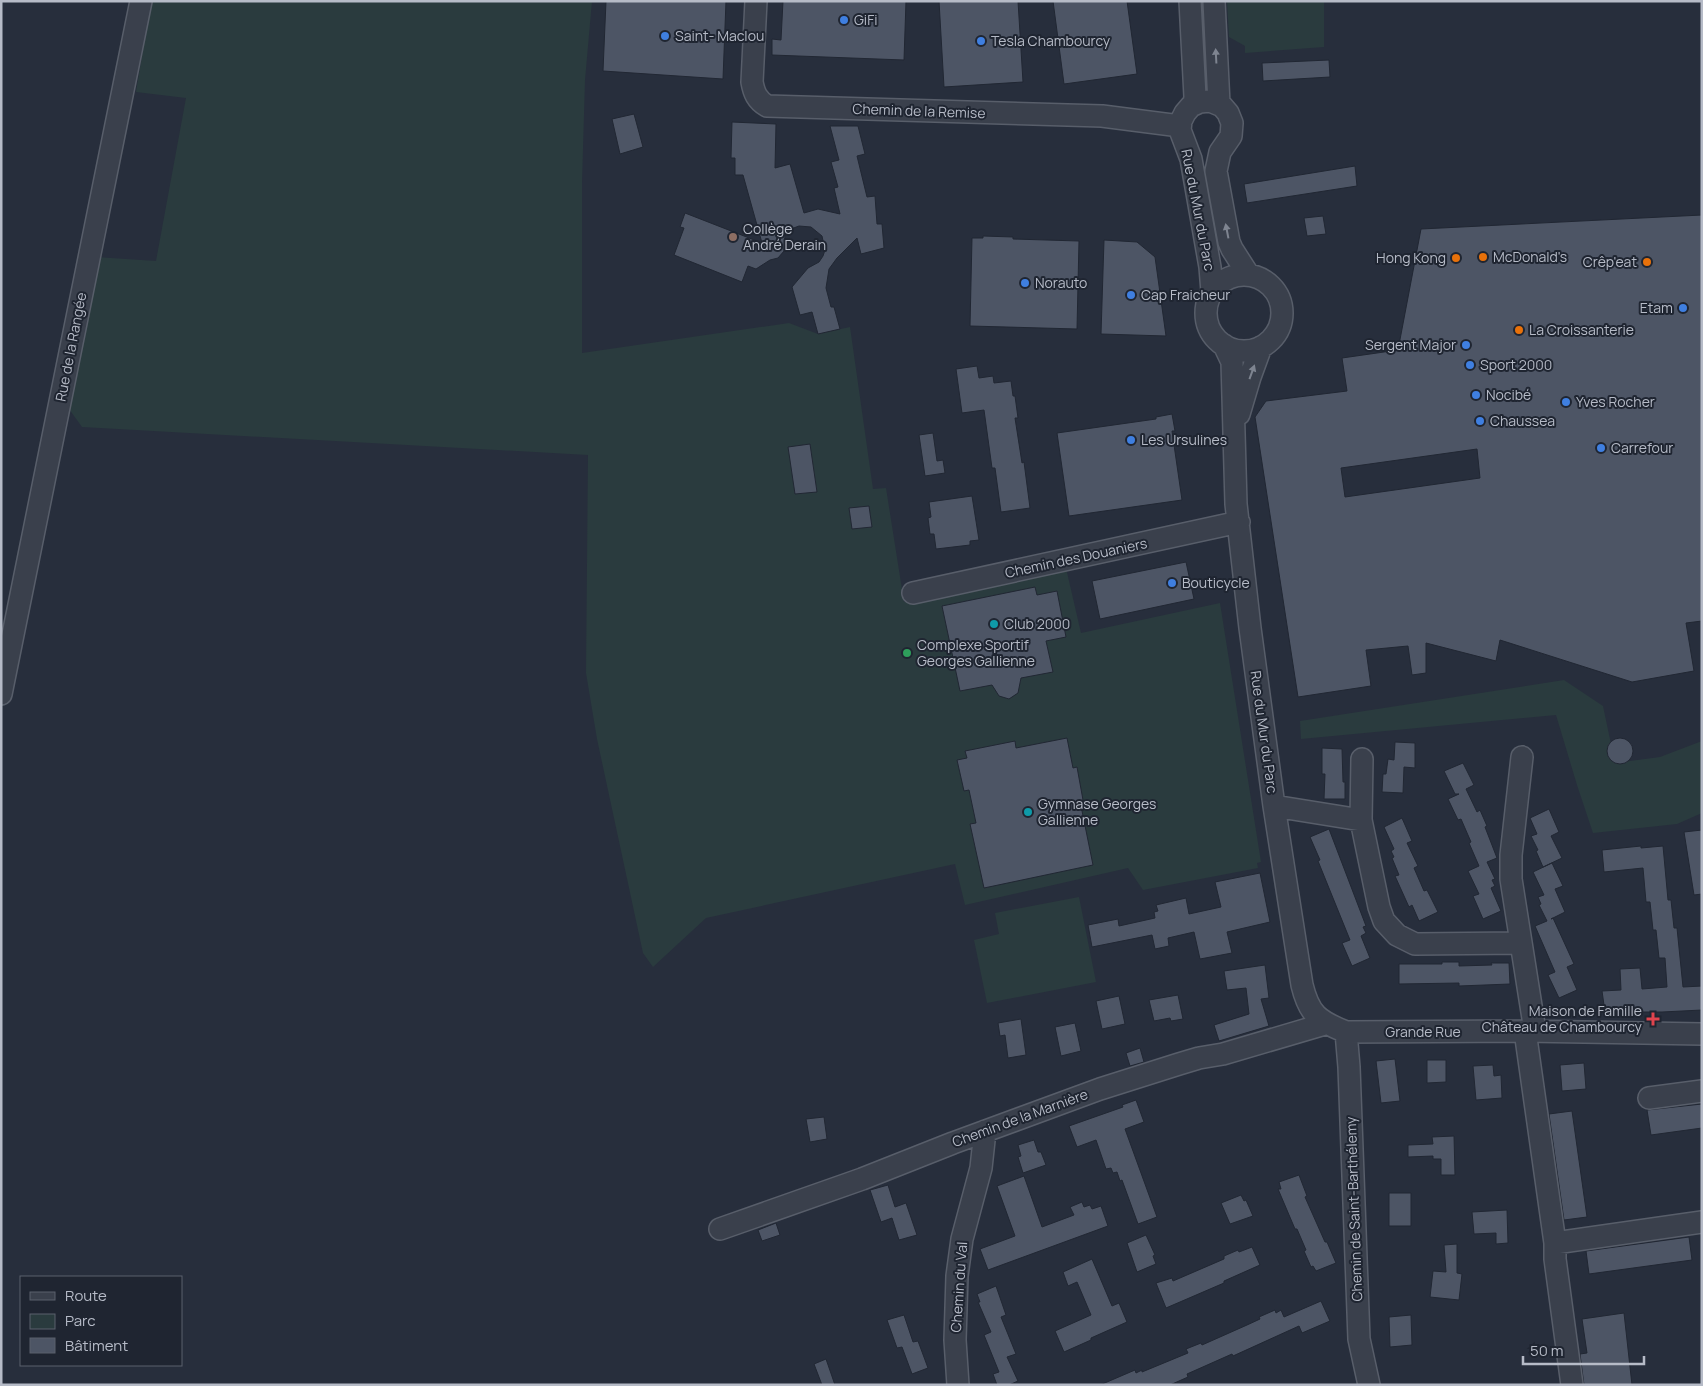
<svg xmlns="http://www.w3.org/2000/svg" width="1703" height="1386" font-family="Manrope,sans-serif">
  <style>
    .green { fill: #2a3b3e }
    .building { fill: #4d5565; stroke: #212733; fill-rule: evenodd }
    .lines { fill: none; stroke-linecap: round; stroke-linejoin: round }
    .minor-casing { stroke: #585e6a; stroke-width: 24 }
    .minor { stroke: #3a404c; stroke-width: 21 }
    .oneway { fill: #7e8490 }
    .shop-dot { fill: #3f7fe0; stroke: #1f2531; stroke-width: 2 }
    .education-dot { fill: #8d6e63; stroke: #1f2531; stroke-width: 2 }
    .food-dot { fill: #e8710a; stroke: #1f2531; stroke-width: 2 }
    .culture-dot { fill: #0f9aa8; stroke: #1f2531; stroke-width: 2 }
    .leisure-dot { fill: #2e9e5b; stroke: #1f2531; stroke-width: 2 }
    .health-dot { fill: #e0444e; stroke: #1f2531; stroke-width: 2 }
    .labels { text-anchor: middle; stroke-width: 4; stroke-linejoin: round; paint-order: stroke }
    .poi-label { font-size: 14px; fill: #b6bbc7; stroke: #1f2531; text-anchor: start }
    .street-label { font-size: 14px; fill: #b6bbc7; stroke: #1f2531 }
  </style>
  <rect width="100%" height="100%" fill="#272e3c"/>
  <path class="green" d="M151,1h441l-7,79 -3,103v170l207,-30 29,11 32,-7 23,162 13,-1 18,114 162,-34 15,65 139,-30 41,259 -4,1 1,5 -115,22 -15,-22 -163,37 -10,-41 -249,54 -53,49 -10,-14 -46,-214 -11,-66 2,-218 -506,-28 -13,-18 27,-152 60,4 30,-163 -50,-6z
    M1227,1h97v46l-79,6v-7l-16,-9z
    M1564,680l39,26 12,57 45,-6 42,-16v72l-25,11 -84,9 -16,-48 -21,-70 -255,24 -1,-18z
    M1079,897l17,85 -109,21 -13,-63 25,-6 -4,-21z"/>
  <path class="building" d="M606,1h120l-3,78 -120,-8z
    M783,1h123l-2,59 -132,-5v-16l9,1z
    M939,1h79l5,81 -79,5z
    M1053,1h74l10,73 -73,10z
    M1329,60l1,17 -67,4 -1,-18z
    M634,114l9,33 -23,7 -8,-35z
    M732,122l44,2 -1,44 15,-4 14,49 14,-4 22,5 -6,-26 4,-1 -7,-25 8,-2 -9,-34h28l7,28 -8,2 10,41 8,-1 2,28h5l2,24 -23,6 -4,-16 -20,20 -8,11 -3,19 5,19h3l6,22 -22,5 -6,-22 -12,3 -8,-28 16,-19 11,-6 4,-6 2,-6 -3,-14 -11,-9 -12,-1 -8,3 -6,6 -1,16 -6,7 -8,2 -14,9 -8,-3 -6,16 -68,-27 10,-27 -4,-1 5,-14 77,30 -19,-68h-8v-17h-4z
    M1355,166l2,20 -110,17 -3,-19z
    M1702,215v406l-16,2 8,48 -62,11 -132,-42 -4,21 -70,-18v30l-14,2 -4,-29 -42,4 5,36 -73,11 -43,-280 11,-16 81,-10 -5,-33 56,-8 23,-121zM1477,449l3,29 -135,19 -4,-29z
    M1323,216l3,18 -19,2 -3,-18z
    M983,236l30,1v2l66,2 -2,88 -107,-3 2,-88h11z
    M1104,240l33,2 18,15 11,79 -65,-2z
    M977,366l2,12 14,-2 1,7 17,-2 2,15h2l3,22h-3l7,45 2,-1 6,46 -29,4 -6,-44h-3l-8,-58 -22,3 -6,-44z
    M1172,414l3,17h-3l10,69 -113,16 -12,-83 99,-14v-2z
    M933,433l4,28 6,-1 2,13 -20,3 -6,-41z
    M810,444l7,48 -22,2 -7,-47z
    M972,496l7,44 -9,1v4l-34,4 -2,-15h-4l-2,-16 3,-1 -2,-15z
    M869,506l3,21 -20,2 -3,-21z
    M1186,562l8,37 -94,20 -8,-38z
    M1035,587l2,8 20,-4 9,46 -20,4 7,31 -32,6 -3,15 -9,6 -10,-3 -7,-11 -32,6 -18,-85z
    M1067,738l6,30 4,-1 6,33 -3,1 13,64 -109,23 -14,-64 6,-1 -7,-33 -5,1 -7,-31 10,-2 -2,-7 50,-10 1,7z
    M1607 751a13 13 0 1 1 26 0a13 13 0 1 1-26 0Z
    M1395,742l20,1v25l-11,-1 -1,26 -21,-1 1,-18h3l2,-15 6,1z
    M1322,748l20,1 1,33h2v17h-21l1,-25h-3z
    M1463,763l11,22 -8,4 11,23 3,-2 7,16 -2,1 12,31 -10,4 8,17 -3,1 3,6 -4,2 10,23 -18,8 -10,-23 6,-2 -11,-23 11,-5 -10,-23 2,-1 -10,-23 -3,1 -10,-21 11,-5h-4l-11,-23z
    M1549,809l10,23 -8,4 11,22 -19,9 -7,-16 2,-1 -7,-14 6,-2 -7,-16z
    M1402,818l10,23 -5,2 11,23 -4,2 10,23 3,-1 11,22 -19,9 -7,-16 -3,2 -14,-31 4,-1 -7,-17 2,-1 -3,-6 3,-2 -10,-22z
    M1329,829l37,97 -3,1 3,6 -5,3 9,22 -18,8 -10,-23 8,-3 -32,-79 2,-1 -10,-23z
    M1702,830v64l-8,1 -10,-63z
    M1641,846v2l22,-2 5,54h3l3,28h3l6,59 19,-1v24l-40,2h-57l-3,-21 19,-1 -1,-21 20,-1 2,21 25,-2 -2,-29h-6l-3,-28h-3l-3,-28h-4l-3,-34 -39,4 -2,-22z
    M1552,863l11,23 -8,3 10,23 -14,7 2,-1 21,46 -7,3 10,23 -18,8 -11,-23 7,-3 -20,-46 12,-5 -8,-16 2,-1 -3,-7 6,-2 -11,-23z
    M1260,873l10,49 -43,10 5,21 -32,6 -6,-27 -26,6 1,8 -14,3 -3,-14 -60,12 -4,-22 30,-6 1,7 36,-8 -1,-6 4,-1 -2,-6 30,-7 3,16 32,-7 -6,-25z
    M1442,962h17v4l33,-1 -1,-2h18l1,21 -51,2v-3l-60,1v-20h43z
    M1265,965l4,33 -8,1 8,27 -50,15 -5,-16 35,-11 -3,-26 -19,2 -3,-19z
    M1178,995l5,24 -12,2 -1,-3 -16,3 -5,-21z
    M1119,996l6,28 -23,5 -6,-28z
    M1021,1019l5,36 -18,3 -3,-23 -5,1 -2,-13z
    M1075,1023l6,28 -20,5 -6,-29z
    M1140,1048l4,14 -14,4 -4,-13z
    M1395,1059l5,42 -19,2 -5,-42z
    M1427,1060h19v22l-19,1z
    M1584,1063l2,26 -24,2 -2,-26z
    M1493,1065l1,11 7,-1 1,23 -26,2 -3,-34z
    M1136,1100l8,22 -19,7 32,88 -19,7 -16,-44 -2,1 -3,-9 -4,1 -2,-5 -5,1 -10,-29 -19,7 -8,-21 54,-19 -1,-2z
    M1702,1104v24l-51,7 -4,-25z
    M1572,1111l15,106 -23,3 -15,-106z
    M824,1117l3,22 -17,3 -4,-23z
    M1454,1136l1,39h-14v-16h-8v-3l-25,1v-12l25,-1 -1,-7z
    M1034,1140l4,12h3l5,13 -23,8 -5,-16 3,-1 -3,-11z
    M1299,1175l8,21 -2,1 20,45h2l9,21 -20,8 -3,-5 -2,1 -7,-16 2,-1 -9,-21h-2l-17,-40h3l-2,-7z
    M1024,1176l18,51 32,-12 -4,-8 12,-5 2,5 6,-2 2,4 9,-3 7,20 -120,44 -8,-21 35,-13 -18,-50z
    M888,1185l7,22 11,-4 11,32 -18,5 -7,-22 -11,4 -11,-32z
    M1389,1193h22v33h-22z
    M1241,1195l3,6 2,-1 7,16 -23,8 -9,-21z
    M1507,1210l1,33 -12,1v-11l-22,1 -2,-22z
    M776,1223l4,12 -18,6 -4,-11z
    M1146,1235l9,20 -2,1 3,8 -19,8 -10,-29z
    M1689,1237l3,23 -103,14 -3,-23z
    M1457,1244v29l5,1 -3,26 -29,-3 3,-26 13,1 -2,-27z
    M1252,1247l8,18 -36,16v2l-58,25 -10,-25 16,-5 1,3 51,-22v-3l14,-6 1,2z
    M1092,1259l20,47 7,-3 8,19 -36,16v2l-27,12 -9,-21 36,-16 -14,-33 -9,4 -5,-14z
    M996,1286l10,29 -5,2 15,37 -9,3 11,24 -9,4h-12l-4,-11 6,-2 -15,-37 7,-3 -13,-30h2l-3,-8z
    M1321,1301l9,20 -28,12 -3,-7 -66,30 -1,-2 -45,20 1,3 -18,8h-70l35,-15 1,3 6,-3v2l46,-19 -2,-4 15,-6 1,2 45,-20 13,-6 -1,-2 16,-7 1,3 5,-3 3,7z
    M1624,1313l8,72h-48l-4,-31 7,-1 -5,-34z
    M904,1315l9,27 5,-1 10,27 -16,6 -10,-27 -5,1 -10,-28z
    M1411,1315l1,30 -22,2 -1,-30z
    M826,1359l9,26h-13l-8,-21z"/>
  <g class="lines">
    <g class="minor-casing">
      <path id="minor" d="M756,1l-4,81c2,11 5,18 15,24l335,10 78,10
        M1190,1l5,96 -1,7
        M1214,1l5,103
        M1206 313a38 38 0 1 1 76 0a38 38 0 1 1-76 0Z
        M1212,292l-2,-25 -19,-108 -11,-29 1,-9 4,-8 6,-7 9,-4 10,-1 12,5 6,7 4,10 -1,13 -11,16 -4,19 13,71 3,7 16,25
        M1224,345l8,17 4,142 14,124 24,178 28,179c7,29 16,36 44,47l179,-1 177,3
        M1239,414l11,-37 11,-30
        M913,593l326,-71
        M1,694l140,-693
        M1522,757l-11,98v24l24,152
        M1362,759l-1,61 18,87 5,14 13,14 18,9 106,-1
        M1274,806l87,14
        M1525,1031l30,212v16l17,126
        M1346,1032l3,35 10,272 10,46
        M1649,1098l53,-7
        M720,1229l142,-50 91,-36 147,-54 79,-25 20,-6 24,-4 102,-30
        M1555,1243l147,-21
        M958,1385l-3,-45 2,-64 5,-37 19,-71 4,-37"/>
    </g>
    <use href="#minor" class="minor"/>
  </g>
  <defs><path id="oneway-solid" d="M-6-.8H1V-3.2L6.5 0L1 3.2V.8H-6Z" transform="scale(1.25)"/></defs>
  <g class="oneway">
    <use href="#oneway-solid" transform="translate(1216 56) rotate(-93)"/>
    <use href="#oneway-solid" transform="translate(1227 231) rotate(-101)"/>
    <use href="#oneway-solid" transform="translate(1252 372) rotate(-70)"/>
  </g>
  <g class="shop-dot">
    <circle cx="844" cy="20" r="5"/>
    <circle cx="665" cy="36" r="5"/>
    <circle cx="981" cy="41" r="5"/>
    <circle cx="1025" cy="283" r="5"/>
    <circle cx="1131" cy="295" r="5"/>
    <circle cx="1683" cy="308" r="5"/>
    <circle cx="1466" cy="345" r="5"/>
    <circle cx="1470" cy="365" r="5"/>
    <circle cx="1476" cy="395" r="5"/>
    <circle cx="1566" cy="402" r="5"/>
    <circle cx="1480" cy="421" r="5"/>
    <circle cx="1131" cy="440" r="5"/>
    <circle cx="1601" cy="448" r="5"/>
    <circle cx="1172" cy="583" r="5"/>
  </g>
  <circle class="education-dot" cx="733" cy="237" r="5"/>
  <g class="food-dot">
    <circle cx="1483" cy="257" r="5"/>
    <circle cx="1456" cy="258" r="5"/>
    <circle cx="1647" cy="262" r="5"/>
    <circle cx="1519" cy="330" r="5"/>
  </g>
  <g class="culture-dot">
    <circle cx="994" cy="624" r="5"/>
    <circle cx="1028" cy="812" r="5"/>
  </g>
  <circle class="leisure-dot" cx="907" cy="653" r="5"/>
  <path class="health-dot" d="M1650.5 1011.5h5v5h5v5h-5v5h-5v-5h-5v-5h5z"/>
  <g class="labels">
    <g class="poi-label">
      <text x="854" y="25">GiFi</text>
      <text x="675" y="41">Saint- Maclou</text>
      <text x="991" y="46">Tesla Chambourcy</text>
      <text x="743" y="234">Collège<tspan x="743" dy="16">André Derain</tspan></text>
      <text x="1493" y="262">McDonald's</text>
      <text x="1446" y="263" text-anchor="end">Hong Kong</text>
      <text x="1637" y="267" text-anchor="end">Crêp'eat</text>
      <text x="1035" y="288">Norauto</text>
      <text x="1141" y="300">Cap Fraicheur</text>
      <text x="1673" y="313" text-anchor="end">Etam</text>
      <text x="1529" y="335">La Croissanterie</text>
      <text x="1456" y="350" text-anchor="end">Sergent Major</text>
      <text x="1480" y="370">Sport 2000</text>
      <text x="1486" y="400">Nocibé</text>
      <text x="1576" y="407">Yves Rocher</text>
      <text x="1490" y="426">Chaussea</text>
      <text x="1141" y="445">Les Ursulines</text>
      <text x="1611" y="453">Carrefour</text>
      <text x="1182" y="588">Bouticycle</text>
      <text x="1004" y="629">Club 2000</text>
      <text x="917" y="650">Complexe Sportif<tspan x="917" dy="16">Georges Gallienne</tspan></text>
      <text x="1038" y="809">Gymnase Georges<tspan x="1038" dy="16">Gallienne</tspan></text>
      <text x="1642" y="1016" text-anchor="end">Maison de Famille<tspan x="1642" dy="16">Château de Chambourcy</tspan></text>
    </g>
    <g class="street-label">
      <text transform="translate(919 111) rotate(2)" y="5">Chemin de la Remise</text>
      <text transform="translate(1198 210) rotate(79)" y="5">Rue du Mur du Parc</text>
      <text transform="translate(71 347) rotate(-79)" y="5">Rue de la Rangée</text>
      <text transform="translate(1076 558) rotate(-12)" y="5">Chemin des Douaniers</text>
      <text transform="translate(1264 732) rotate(82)" y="5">Rue du Mur du Parc</text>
      <text x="1423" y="1037">Grande Rue</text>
      <text transform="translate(1020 1118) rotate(-20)" y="5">Chemin de la Marnière</text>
      <text transform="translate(1354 1209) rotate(-92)" y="5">Chemin de Saint-Barthélemy</text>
      <text transform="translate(959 1287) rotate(-86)" y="5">Chemin du Val</text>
    </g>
  </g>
  <rect width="1703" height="1386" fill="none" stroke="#b6bbc7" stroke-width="5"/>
  <rect x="20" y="1276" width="162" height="90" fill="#1f2531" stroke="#5b616d"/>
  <rect x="30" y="1292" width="25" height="8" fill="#3a404c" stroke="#5b616d"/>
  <text x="65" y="1301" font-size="15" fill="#b6bbc7">Route</text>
  <rect x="30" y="1314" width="25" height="15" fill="#2a3b3e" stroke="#5b616d"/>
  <text x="65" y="1326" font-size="15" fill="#b6bbc7">Parc</text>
  <rect x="30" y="1338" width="25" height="15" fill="#4d5565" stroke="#5b616d"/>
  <text x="65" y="1351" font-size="15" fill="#b6bbc7">Bâtiment</text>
  <path d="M1523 1356v8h121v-8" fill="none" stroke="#b6bbc7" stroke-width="2.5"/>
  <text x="1530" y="1356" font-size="15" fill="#b6bbc7" stroke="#1f2531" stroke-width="4" paint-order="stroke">50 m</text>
</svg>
